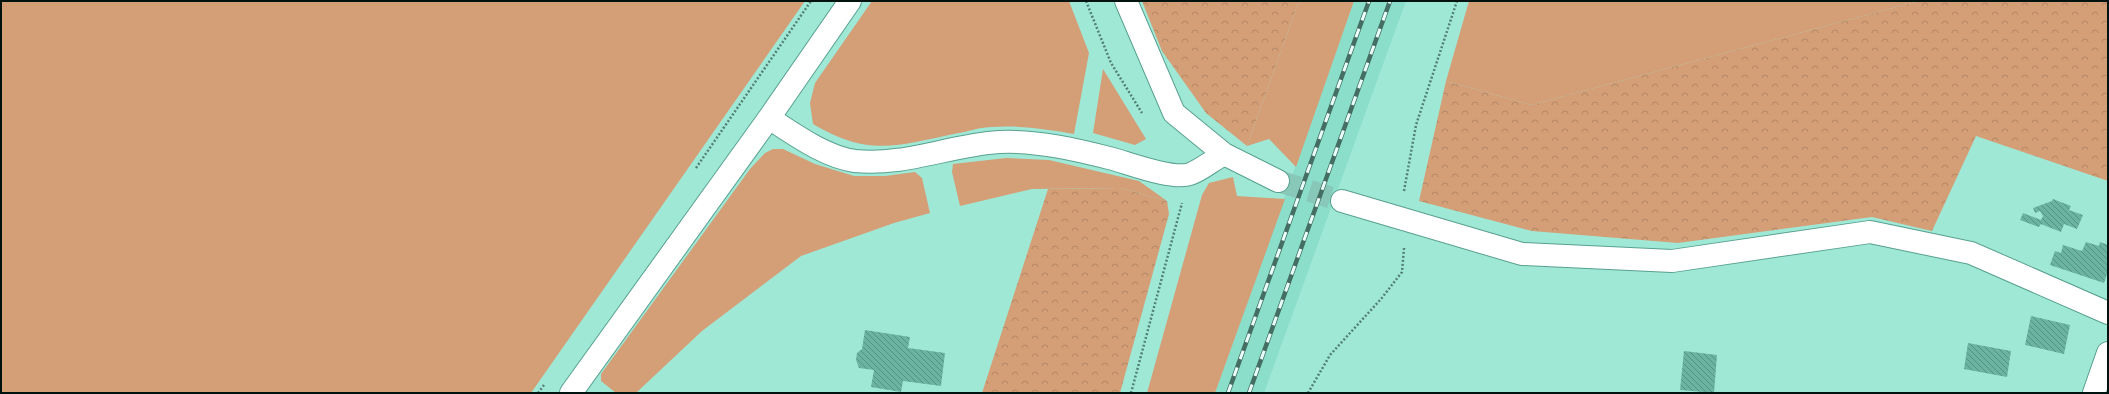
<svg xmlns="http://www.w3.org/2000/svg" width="2109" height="394" font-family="Figtree,sans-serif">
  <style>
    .built { fill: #8bdec9 }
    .grass { fill: #d49e77 }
    .forest { fill: url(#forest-crowns) }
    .building { fill: url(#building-back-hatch) }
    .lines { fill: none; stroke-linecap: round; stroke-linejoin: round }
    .minor-tunnel { stroke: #88c8b8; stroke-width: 22; stroke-dasharray: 22 11; stroke-linecap: butt }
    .minor-casing { stroke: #58a08f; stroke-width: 24 }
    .path { stroke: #528075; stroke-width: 2.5; stroke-dasharray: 2 2; stroke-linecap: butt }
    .minor { stroke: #fff; stroke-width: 22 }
    .rail-casing { stroke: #446d63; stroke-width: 4.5 }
    .rail { stroke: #e9fef8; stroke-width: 3; stroke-dasharray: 9; stroke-linecap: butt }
  </style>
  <defs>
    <pattern id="forest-crowns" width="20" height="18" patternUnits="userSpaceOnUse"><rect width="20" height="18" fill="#d49e77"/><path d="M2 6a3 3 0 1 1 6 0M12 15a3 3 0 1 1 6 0" fill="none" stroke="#b48766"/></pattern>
    <pattern id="building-back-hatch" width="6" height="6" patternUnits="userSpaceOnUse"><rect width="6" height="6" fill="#6cb4a2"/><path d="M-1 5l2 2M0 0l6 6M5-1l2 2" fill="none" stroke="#569182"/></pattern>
  </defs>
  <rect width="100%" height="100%" fill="#a0e8d6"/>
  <path class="built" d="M1354,1h52l-142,392h-49z"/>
  <path class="grass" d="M1,1h804l-274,392h-530z
    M872,1h197l20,52 -15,81c-27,-5 -55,-9 -82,-7 -11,0 -22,4 -33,6 -61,12 -89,25 -146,-9l-3,-21 5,-20z
    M1299,1h55l-58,166 -27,-28 -22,7z
    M1469,1h450l-388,104 -85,-24z
    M1103,69l43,70 -11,6 -42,-12z
    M773,149h10l32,15 39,12h31l30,-4 7,6 8,35 -36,10 -93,33 -99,75 -66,62h-20l-15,-12v-7l149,-205 15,-16z
    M1006,158l43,2 90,21 28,20 -46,-13 -89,1 -72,17 -8,-34 1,-8z
    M1233,177l4,19 48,3 -70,194h-68l55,-198 7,-12z"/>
  <path class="forest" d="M1142,1h157l-52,145 -41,-33 -44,-62z
    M1919,1h189v180l-132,-45 -44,95 -60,-14 -194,26 -146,-12 -113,-30 27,-120 85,24z
    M1121,188l46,13 2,13 -49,179h-138l66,-204z"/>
  <path class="building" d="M2053,199l18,7 -2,4 14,5 -6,14 -13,-5 -3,8 -20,-8 -2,3 -19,-7 3,-7 18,7 2,-4 -3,-5 -5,2 -2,-5 19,-7z
    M2086,242l13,4 1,-4 8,3v26l-4,12 -54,-18 5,-14 6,2 2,-8 19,6z
    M2031,316l39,9 -6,29 -39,-9z
    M865,330l45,7 -2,11 37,5 -4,33 -38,-5 -2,11 -30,-5 3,-17 -15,-2 -3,-8 1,-7 5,-4z
    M1968,343l43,8 -4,26 -43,-8z
    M1684,351l33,4 -3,38 -34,-3z"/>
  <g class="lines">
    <path class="minor-tunnel" d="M1278,181l64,20"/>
    <g class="minor-casing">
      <path id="minor" d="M1126,1l48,112 50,41
        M769,118c25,16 56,39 86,43 50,5 96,-16 144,-19 37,-2 79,8 114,17 18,5 60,21 77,15 11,-4 23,-14 34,-20l54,27
        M1342,201l180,53 150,7 198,-29 101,21 137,60
        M571,393l198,-275 81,-117
        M2094,393l14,-40"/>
    </g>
    <path class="path" d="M1086,1l25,62 31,50
      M696,168l115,-167
      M1404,191l12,-66 41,-124
      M538,393l6,-8
      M1131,393l51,-190
      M1308,393l22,-38 51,-56 21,-27 2,-24"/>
    <use href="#minor" class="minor"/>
    <g class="rail-casing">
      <path id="rail" d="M1228,393l141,-392
        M1249,393l141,-392"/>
    </g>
    <use href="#rail" class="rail"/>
  </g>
  <rect width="2109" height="394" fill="none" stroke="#00130f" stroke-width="4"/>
</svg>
